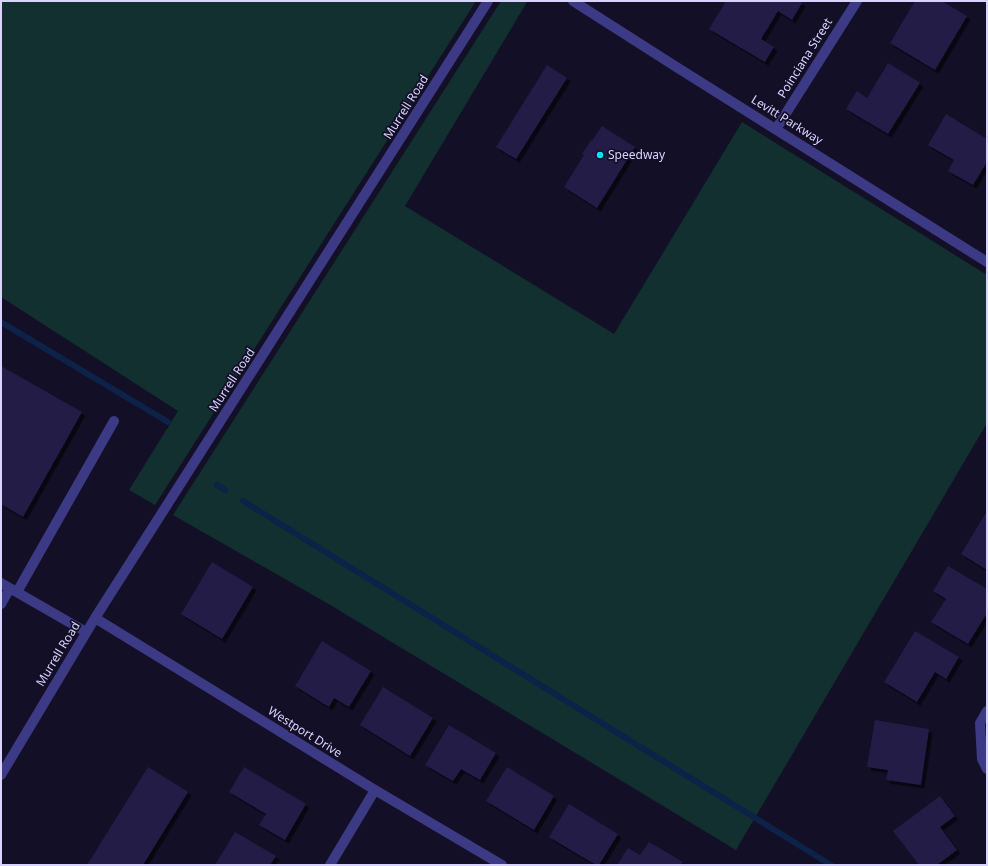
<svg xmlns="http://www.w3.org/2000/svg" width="988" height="866" font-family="'Noto Sans',sans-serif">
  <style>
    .green { fill: #12302f }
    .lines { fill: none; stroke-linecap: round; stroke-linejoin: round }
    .stream { stroke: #0c2248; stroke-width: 6 }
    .building { fill: #241b47; filter: url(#shadow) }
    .minor { stroke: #3d3a85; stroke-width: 10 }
    .poi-dot { fill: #00e5ff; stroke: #130f26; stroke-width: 1.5 }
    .labels { text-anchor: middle; stroke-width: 3.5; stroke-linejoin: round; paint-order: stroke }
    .street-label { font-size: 12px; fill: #d9d4ff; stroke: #130f26 }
    .poi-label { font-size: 12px; fill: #d9d4ff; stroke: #130f26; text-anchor: start }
  </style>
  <defs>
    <filter id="shadow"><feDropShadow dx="3.5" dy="3.5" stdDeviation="0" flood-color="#0009"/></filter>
  </defs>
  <rect width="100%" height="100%" fill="#130f26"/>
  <path class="green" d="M1,1h475l-321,504 -26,-15 49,-79 -177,-114z
    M501,1l26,1 -122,204 209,128 128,-212 245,153v148l-251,427 -404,-244 -159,-91z"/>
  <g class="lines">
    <path class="stream" d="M1,322l167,100
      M217,485l8,5
      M243,501l588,364"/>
  </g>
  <path class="building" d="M726,1h73l3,2 -10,17 -14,-9 -17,28 13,8 -9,15 -56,-33z
    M915,1h27l25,15 -32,54 -45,-27z
    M888,63l32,20 -32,51 -42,-25 11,-18 10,7z
    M547,65l20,13 -51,81 -20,-12z
    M946,114l41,25v23l-14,23 -25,-14 6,-11 -26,-15z
    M602,126l33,21 -38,61 -33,-21 20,-32 -2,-1 9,-14 1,1z
    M1,366l81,46 -59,105 -22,-13z
    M987,511v59l-26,-16z
    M212,562l41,25 -31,52 -41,-25z
    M948,566l39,23v24l-19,31 -37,-22 15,-23 -13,-8z
    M915,631l44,26 -13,22 -11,-7 -18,30 -33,-20z
    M322,641l49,30 -22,36 -15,-9 -5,9 -34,-21z
    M383,687l50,31 -23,38 -50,-31z
    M875,720l54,9 -8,56 -35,-5 2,-10 -21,-3z
    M449,725l47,28 -16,27 -19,-11 -8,12 -28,-16z
    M148,767l40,25 -45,73h-56z
    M244,767l62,37 -21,36 -26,-15 7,-11 -37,-22z
    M507,767l47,29 -20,34 -48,-29z
    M940,796l15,20 -15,11 17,23 -20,15h-18l-26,-34z
    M569,804l49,30 -19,31h-3l-47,-28z
    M235,832l41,24 -6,9h-55z
    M649,842l34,20 -2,3h-64l11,-17 12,7z"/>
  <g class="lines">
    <path class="minor" d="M573,1l105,67 309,194
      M776,129l81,-128
      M1,583l85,49
      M17,592l97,-171
      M1,604l9,-16
      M95,618l280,172 127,75
      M987,711l-7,12 2,36 5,10
      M1,775l94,-157 393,-617
      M330,865l45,-75"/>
  </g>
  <circle class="poi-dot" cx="600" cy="155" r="4"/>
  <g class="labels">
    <g class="street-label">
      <text transform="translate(805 58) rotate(-58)" y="4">Poinciana Street</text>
      <text transform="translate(406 107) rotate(-58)" y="4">Murrell Road</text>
      <text transform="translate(787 120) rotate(32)" y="4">Levitt Parkway</text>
      <text transform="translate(232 380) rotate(-57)" y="4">Murrell Road</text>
      <text transform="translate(58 654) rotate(-59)" y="4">Murrell Road</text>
      <text transform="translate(305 732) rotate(32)" y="4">Westport Drive</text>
    </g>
    <g class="poi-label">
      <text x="608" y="159">Speedway</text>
    </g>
  </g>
  <rect width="988" height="866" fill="none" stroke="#d9d4ff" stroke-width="4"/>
</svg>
